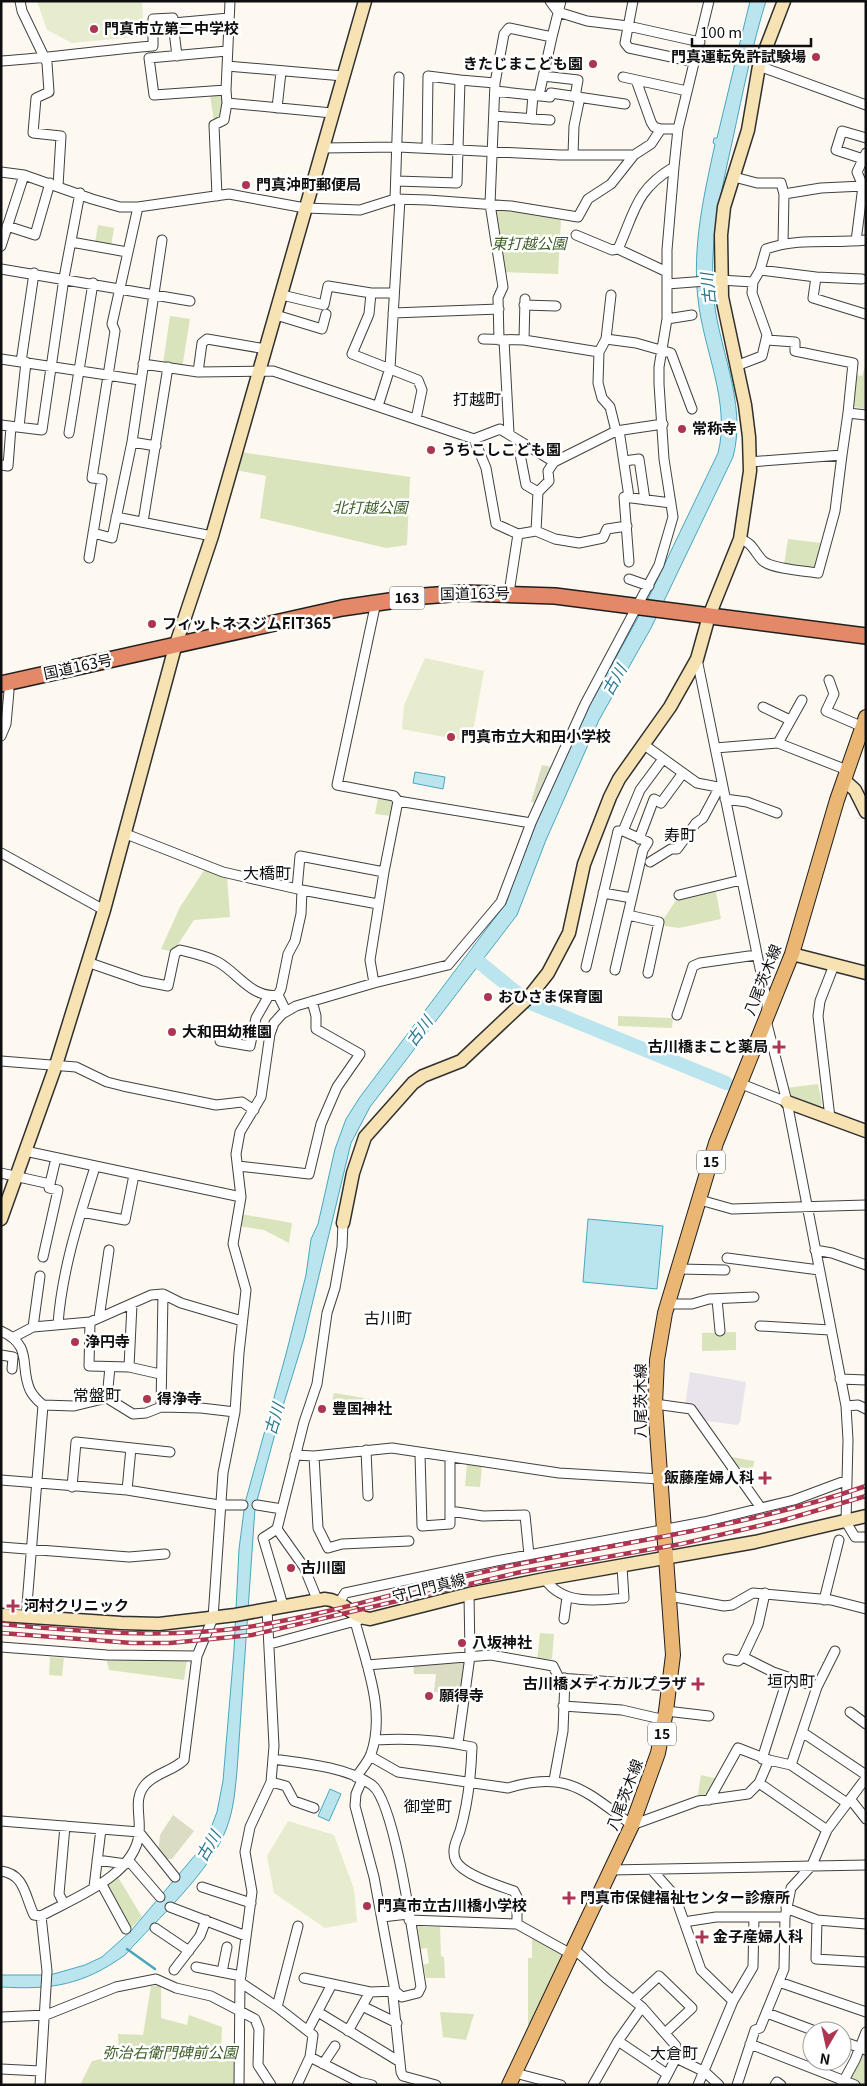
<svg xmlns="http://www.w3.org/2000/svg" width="867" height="2086" font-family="Georgia,'Noto Sans JP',serif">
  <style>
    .industrial { fill: #e9e3eb }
    .green { fill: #d9e4bd }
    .cemetery { fill: #daddc3 }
    .pitch { fill: #e8ecce }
    .water { fill: #bae5ef; stroke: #49a6be }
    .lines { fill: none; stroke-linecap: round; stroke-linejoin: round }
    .stream { stroke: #49a6be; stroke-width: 2.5 }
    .river { stroke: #bae5ef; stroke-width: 14 }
    .street-casing { stroke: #414141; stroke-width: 11 }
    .secondary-casing { stroke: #303030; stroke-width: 15 }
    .primary-casing { stroke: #1f1f1f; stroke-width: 16 }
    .highway-casing { stroke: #1f1f1f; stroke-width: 18 }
    .street { stroke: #fff; stroke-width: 9 }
    .secondary { stroke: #f6e2b2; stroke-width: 12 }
    .primary { stroke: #e9b674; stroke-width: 14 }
    .highway { stroke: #e48967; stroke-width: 15 }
    .rail-casing { stroke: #ae3552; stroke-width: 4.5 }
    .rail { stroke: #fff; stroke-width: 2.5; stroke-dasharray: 8; stroke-linecap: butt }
    .poi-dot { fill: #ae3552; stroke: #fff; stroke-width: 2 }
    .labels { text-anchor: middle; stroke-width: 5; stroke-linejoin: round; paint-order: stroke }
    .shield { fill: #fff; stroke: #565656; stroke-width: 1 }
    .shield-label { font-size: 14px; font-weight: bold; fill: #0e0e0e }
    .poi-label { font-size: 15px; font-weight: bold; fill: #0e0e0e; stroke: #fff; text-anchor: start }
    .park-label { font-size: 15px; font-style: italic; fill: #3c5e25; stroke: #fff }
    .street-label { font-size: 15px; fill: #0e0e0e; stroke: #fff }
    .water-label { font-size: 16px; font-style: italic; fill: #257791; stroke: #fff }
    .neighbourhood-label { font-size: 16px; fill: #0e0e0e; stroke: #fff }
  </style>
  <rect width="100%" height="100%" fill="#fdf8f0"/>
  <path class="industrial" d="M690,1372l56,10 -6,40 -3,3 -37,-5 -15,-14z"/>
  <path class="green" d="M220,93l5,5 -4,21 -7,3 -4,-27z
    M493,210l26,2 42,8 -3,54 -54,-2z
    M98,225l16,3 -3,18 -16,-3z
    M170,316l20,3 -8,49 -19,-4z
    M866,363v46l-13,-2 3,-32 6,1z
    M240,452l170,25 -3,68 -21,3 -126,-30 6,-42 -30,-6z
    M788,539l33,4 -6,27 -31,-5z
    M378,798l16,3 -3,15 -16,-2z
    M205,869l22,7 3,41 -36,3 -21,32 -12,-3 19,-42z
    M716,892l5,27 -42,9 -14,-2 -2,-6 15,-23z
    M618,1016l55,2 -1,10 -54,-2z
    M818,1084l4,19 -2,5 -31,-12 -3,-8z
    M241,1214l51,9 -3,20 -25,-13 -25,-4z
    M736,1332v18l-34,1v-18z
    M334,1393l42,7 -1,8 -43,-6z
    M726,1456l28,5 -1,8 -20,-3z
    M467,1464l15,1 -2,22 -15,-1z
    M540,1633l14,1 -2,25 -15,2z
    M50,1657l14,1 -2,18 -13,-1z
    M187,1659l-3,21 -75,-10 -2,-9z
    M701,1775l18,4 -12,20h-10z
    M118,1877l24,40 -13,13 -24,-44z
    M416,1924l9,3h15l1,29 3,1 1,21h-19l-3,-13 6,-2 -2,-15 -7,1z
    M532,1938l30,16 -31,71 -3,-1v-66h4z
    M151,1986h10v32l26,7 2,-10 33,12 -1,25 16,8 -1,25h-156l12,-24 27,-6 -1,-21 25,1z
    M440,2012l34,2 -8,26 -23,-3z
    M866,2038v47l-15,-4 -1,-5z"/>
  <path class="cemetery" d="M542,765l10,2 -15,36 -6,-1z
    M466,1661l-4,31h-28l2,-18h-22l-1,-10z
    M173,1815l21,16 -22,28h-9l-5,-6 2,-18z"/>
  <path class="pitch" d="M37,1h105l2,35 -72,7 -25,-13z
    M425,658l59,13 -13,71 -69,-13 2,-24z
    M288,1821l46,14 20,54 3,33 -32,6 -51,-35 -7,-37z"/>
  <path class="water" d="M750,1h16c-14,45 -23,91 -33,137 -11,50 -23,99 -20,151 3,56 35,112 20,168l-82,171 -52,92 -53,120 -29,75 -147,192 -19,36 -47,195 -25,81 -24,89 -18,263c-2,19 -3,37 -10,56 -16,45 -70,92 -102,128 -42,30 -73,35 -124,32v-12h49l35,-10 17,-8 10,-9 18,-16 67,-79 12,-20 8,-21 6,-31 11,-131 5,-101 6,-46 41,-149 20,-79 5,-36 7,-15 17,-75 11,-30 14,-22 146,-194 24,-68 54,-120 62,-112 72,-150c13,-51 -15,-104 -20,-154 -6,-53 6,-104 17,-155l-2,-1 1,-5h3z
    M415,772l30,5 -2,12 -30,-6z
    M588,1219l75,7 -6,63 -74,-7z
    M330,1789l11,5 -12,27 -11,-5z"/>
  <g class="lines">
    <path class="stream" d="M127,1949l28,20"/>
    <path class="river" d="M474,958l43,35
      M533,1004l193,79"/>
    <g class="street-casing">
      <path id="street" d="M20,1l2,10 25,52 2,29 -13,6 -3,35 28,3 -3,50
        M550,1l8,11 29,9 41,5 72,16
        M633,1l-8,42 4,5 66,14
        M177,56l-4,-33 56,-5
        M1,61c51,-3 102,-11 152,-15v-27l20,-1v5
        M227,66l116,10
        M759,66l107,39
        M543,76l35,4 -3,17
        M623,77l64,14
        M636,80l15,42 3,5 7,2
        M495,83l9,-49 5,-6 43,9 9,-36
        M226,90l-72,5 -5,-37 78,-7
        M495,91l55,6 1,-4 74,11
        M539,95l13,-58
        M227,103l105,10
        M277,108l4,-36
        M494,116l56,4
        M531,119l2,-24
        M322,148l76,-1 162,8h74l17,-11 10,-15h17
        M427,148l1,-72 32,4
        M573,155l1,-29 6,-29
        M863,159l-27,-9 6,-19 24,7
        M1,172l23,3 68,24 28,8h18l91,-13 76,14 55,2 35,-11 33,1 83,6 67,11 10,-18 23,-15 23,-29
        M734,177l23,6h24l3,11 -1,50
        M397,181l60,2 3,-103 35,3 -5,121 13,83 -5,11 1,42
        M784,194l37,-6 42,-2
        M217,196l-3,-71 10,-5 3,-17 -1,-13 4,-89
        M395,199l4,-122
        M7,226l28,9 15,-52
        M576,235l36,15 6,-1 49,23
        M856,241l7,-55 -6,-14 9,-19
        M71,242l56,10
        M1,246l23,-71
        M618,249c17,-37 17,-59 56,-82
        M1,269l189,32
        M760,270l56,7 46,2
        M816,277l-3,21 52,16
        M667,284l53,-4 33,2
        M371,293l-2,21 -17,40 66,26 4,10 -6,29
        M282,295l42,10 4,-19 43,7h22
        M611,295l-5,44 -7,13 -1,31 4,15 8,9 6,24
        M524,305l32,1
        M393,313l106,-4
        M276,315l46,14 4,-15
        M667,319l25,-4
        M483,339l41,1 75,12
        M606,339l30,4 35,10 21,56
        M504,340l5,93
        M524,340l1,-41
        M767,340l28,2v9l58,12 -5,50
        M1,359l139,21
        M21,362l13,-89
        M143,364l55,8 75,-1 201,68 26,-10 54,33 62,-31 47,-7
        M736,366l26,-10 5,-21 -15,-42 1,-11 7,-12 6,-21c35,-12 65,-5 100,-9
        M198,372l4,-29 5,-4 59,10
        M378,406l12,-38 10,-169
        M1,425l41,5 22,-152 16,-85
        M19,427l7,-65
        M619,430l10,67
        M69,433l24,-150
        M474,439l12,29 10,56 22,10 18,-3 19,8 24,4 24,-5 4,-9 20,-3
        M132,442l24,4
        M527,446l-7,8 6,31 12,7
        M624,461l15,-2 6,41
        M749,462l93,-7 6,-42 18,2
        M1,465l7,1 3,-39
        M116,517l96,19
        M143,522l25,-155
        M536,531l2,-39 11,-11 -1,-10 6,-9
        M93,533l19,5 20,-96 30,-202
        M740,539c12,3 15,14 23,22 10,8 41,10 55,12l17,-62 7,-56
        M89,558l13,-79 -10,-1 23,-147 -3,-7 26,-117
        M629,562l-5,-65 47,6
        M629,579l20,7
        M509,593l9,-59
        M697,659l70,344v21l20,78 59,304 2,34 -2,82 9,15h11
        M829,680l5,14 -8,17 37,16
        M763,707l27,13
        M1,736l5,-12 3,-33
        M778,743l24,-43
        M643,744l54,39 26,5
        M715,748l63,-5 69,27
        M725,799l22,3 30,11
        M398,801l133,22
        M623,831l17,-41 23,-31
        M126,834l97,38 79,18 76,14
        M639,839l15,-40 7,4 22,-30
        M1,853l103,57
        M650,862l21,-13h6l19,-26 7,-5 16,-30
        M297,889l3,-33 84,16
        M603,893l29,5
        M679,895l62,-15
        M628,915l31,7 -11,51
        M87,962l55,19 26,5 7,-33 5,-3c12,3 27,6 38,12 20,11 34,37 60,33l8,16
        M586,967l32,-136h5l25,11 -5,8 -28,120
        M374,983l-4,-23 14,-88 14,-71 -4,-5 -57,-11 39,-183
        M278,995l3,-6 7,-35 7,-13 6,-27 1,-24
        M677,1015l16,-49 7,-3 56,-8
        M220,1041l30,5 6,-28 12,-21
        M1,1061l75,6 31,15 16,4 93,19 26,-3 12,8
        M739,1083l48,19
        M830,1118l-12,-102 2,-15 14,-36
        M25,1151l216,46
        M238,1166l71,8 12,-50 16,-37 23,-33 -44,-25v-13l-4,-15
        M1,1173l49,11
        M700,1200l32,9 134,-4
        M81,1212l44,8 9,-45
        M815,1250l17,3 34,12
        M43,1257l15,-67 -9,-2 7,-30
        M727,1258l92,12
        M679,1269l46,1
        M717,1299l3,32
        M669,1304h23l17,-5 45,-2
        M99,1318l10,-68
        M90,1322l-1,44 40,1 31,7
        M58,1324c4,-54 21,-106 37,-157
        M760,1326l70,4
        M33,1327l7,-51
        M1,1331c33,15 18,35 29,59 3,6 8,11 13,15l31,1 33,-8 26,16 13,-1 15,-6 40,1 34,4
        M14,1337l19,-10 57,-5 61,-27 12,-1 18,9 61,18
        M1,1355l12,2 -1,12
        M129,1367l3,-63
        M840,1379l26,1
        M107,1398l3,-31
        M655,1404l36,5 70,99 33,-8 51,-19
        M846,1406l12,-1 8,4
        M161,1407l2,-113
        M366,1450l2,46
        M420,1454l2,72 28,-2v-66
        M295,1455l19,1 78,-8 167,25 101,6
        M314,1456l4,72 10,20 14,-4 67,-3
        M1,1480l126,10 92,15h24
        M72,1487l4,-45 94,10
        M127,1490l4,-42
        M257,1505l25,4
        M450,1511l33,5 42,-1 4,40
        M277,1529l-14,9 20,67
        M1,1547l128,10 36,-3
        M545,1579c17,26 51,22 79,19l-2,-31
        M669,1596l55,10 8,-1 21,-12 78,7 35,9
        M317,1599l-13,-32 -27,-38 27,-107 13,-38 10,-71 8,-25 7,-41 1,-24
        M824,1600l15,-60
        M339,1603l6,-10 151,-32 208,-39 57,-14
        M26,1617l17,-212
        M564,1619l3,-22
        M355,1621c11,43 31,90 16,133 -3,8 -10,16 -15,23
        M270,1644l89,-24
        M1,1647l106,8 90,1
        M743,1657l30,15 44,15 -26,78
        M728,1659l10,2 5,-4 15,-32 7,-32
        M367,1665l124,-10 62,11 6,12 111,8
        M817,1687l18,-36
        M563,1706l59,4 43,10
        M666,1711l43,5
        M850,1712l16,12
        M802,1732l64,43
        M375,1740c32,-2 66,0 97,7 -1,29 -4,57 -12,84 -4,10 -9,20 -4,30 7,14 44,25 58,30l3,6v27
        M458,1743l12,-87 -1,-62
        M370,1756l28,16 110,16c60,-18 77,3 124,37l66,-24 50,-7 11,-11 10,-23 22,5 56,38
        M273,1759c30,4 74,8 99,26 24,18 43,166 49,202l-3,6 -16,4 -7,-6 -25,1 -66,-14
        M762,1759l26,-82
        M362,1780l-6,14 -1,12 19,71 21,114 -2,5 8,76 2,4 33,9
        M554,1780l9,-49 2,-53
        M271,1782l15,4 8,15 20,7
        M759,1783l68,47
        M709,1800l29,-52 31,12
        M851,1800l15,19
        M1,1821l138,11 36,45
        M97,1860l29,4
        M129,1861l31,36
        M611,1870l255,-5
        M652,1870l23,26 26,74 32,31 -35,84
        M1,1871c24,3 24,26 33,44l7,1c33,-18 95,-41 98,-83 2,-17 -6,-34 6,-48 10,-12 28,-14 39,-25l13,-104 16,-38 10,-145 12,-61 4,-59 7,-63 -13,-46 8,-47 -5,-43 4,-22 21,-35 9,-63 4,-11 8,-9 14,-8 78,-23 74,-18 53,-63 30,-79 54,-119 74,-139 14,-48 -9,-58 -5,-75v-17l8,-48v-69l7,-83 4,-38 31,-128
        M101,1883l25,46
        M94,1887l7,-58
        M202,1887l49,16
        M64,1904l-5,-10 6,-68
        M170,1907l76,29
        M786,1908l31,12 49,4
        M382,1917l26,-3
        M409,1920l108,4 54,30
        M817,1920l-1,39 50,3
        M684,1922l32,-5h69
        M155,1928l34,23
        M573,1948l34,31 35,28 34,39v12l-14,27
        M196,1967l45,9
        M174,1970l26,-34 6,-16
        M222,1972l5,-25
        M240,1982l37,25 36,28 -3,22 -13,28
        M779,1982l87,30
        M634,1999l25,-23 33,32 -27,25
        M733,2001l20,-34 1,-50
        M362,2006l35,17
        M277,2007l21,-81
        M318,2012l82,50
        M767,2013l48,18
        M1,2017l45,-2 70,-28 40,-8 20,9 35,8 44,23 4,10 -1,36 13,20
        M308,2030l24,-46
        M348,2031l22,-39
        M618,2041l49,33
        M842,2041l24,9
        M750,2044l105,41
        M310,2057l49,25 13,3
        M676,2058l29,14 14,13
        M323,2064l12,-18
        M1,2069l39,2
        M515,2073l46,12
        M842,2084l13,-24 11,-28
        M40,2085l7,-114 -6,-55
        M239,2085l1,-103 12,-90 -7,-40 5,-25 21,-45 3,-36 -7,-137
        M593,2085l25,-44 24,-34
        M737,2085l18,-55 5,-2 24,-59 1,-52 6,-29 21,-23 15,-35 39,-52
        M775,2085l2,-3 4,3"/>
    </g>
    <g class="secondary-casing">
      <path id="secondary" d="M844,780l11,10 11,22
        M792,954l74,19
        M787,1102l79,29
        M1,1219l55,-154 48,-155 71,-263 37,-111 153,-535
        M343,1223l10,-50 12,-36 48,-54 10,-7 38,-15 68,-64 19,-24 21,-40 15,-69 26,-67 9,-18 51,-72 27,-48 12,-43 31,-77 10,-68 -1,-34 -4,-32 -23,-108 -1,-62 3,-28 24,-77 11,-64 25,-65
        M1,1615l120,8 38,1 76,-9 90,-16c18,1 28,19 45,20l99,-25 76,-15 210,-37 111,-26"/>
    </g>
    <g class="primary-casing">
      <path id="primary" d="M509,2085l123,-260 26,-72 8,-42 7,-56 -18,-251 2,-44 8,-47 51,-170 76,-189 45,-154 29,-83"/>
    </g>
    <g class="highway-casing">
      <path id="highway" d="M1,684l341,-76 82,-12 39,-3 92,3 311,40"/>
    </g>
    <use href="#street" class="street"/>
    <use href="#secondary" class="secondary"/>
    <use href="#primary" class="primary"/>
    <use href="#highway" class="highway"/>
    <g class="rail-casing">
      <path id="rail" d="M1,1624c83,8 164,15 247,3 91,-14 182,-45 272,-63 116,-24 233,-39 346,-78
        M1,1633l131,10h38l82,-8 269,-63 160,-28 103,-24 82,-24"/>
    </g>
    <use href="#rail" class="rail"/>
  </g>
  <g class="poi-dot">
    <circle cx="94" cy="29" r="5"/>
    <circle cx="816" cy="57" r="5"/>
    <circle cx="593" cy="64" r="5"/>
    <circle cx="246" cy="185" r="5"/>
    <circle cx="682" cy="429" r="5"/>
    <circle cx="431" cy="450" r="5"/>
    <circle cx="152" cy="624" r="5"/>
    <circle cx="451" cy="737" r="5"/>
    <circle cx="488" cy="997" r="5"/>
    <circle cx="172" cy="1032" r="5"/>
    <path d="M776.5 1039.5h5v5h5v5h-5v5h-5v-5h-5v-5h5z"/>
    <circle cx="75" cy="1342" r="5"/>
    <circle cx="147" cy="1399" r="5"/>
    <circle cx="322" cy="1409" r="5"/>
    <path d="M762.5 1470.5h5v5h5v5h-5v5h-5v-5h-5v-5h5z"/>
    <circle cx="291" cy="1568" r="5"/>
    <path d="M10.5 1598.5h5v5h5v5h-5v5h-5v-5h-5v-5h5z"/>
    <circle cx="462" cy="1643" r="5"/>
    <path d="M695.5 1676.5h5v5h5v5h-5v5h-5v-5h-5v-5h5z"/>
    <circle cx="429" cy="1696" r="5"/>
    <path d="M566.5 1890.5h5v5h5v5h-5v5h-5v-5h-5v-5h5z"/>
    <circle cx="367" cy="1906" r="5"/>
    <path d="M699.5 1929.5h5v5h5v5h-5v5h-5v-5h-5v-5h5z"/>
  </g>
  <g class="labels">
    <g class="shield">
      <rect x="389.5" y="586.5" width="35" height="23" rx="4"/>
      <rect x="697" y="1150.5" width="28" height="23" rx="4"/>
      <rect x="648" y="1722.5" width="28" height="23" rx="4"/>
    </g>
    <g class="shield-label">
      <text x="407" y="603">163</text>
      <text x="711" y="1167">15</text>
      <text x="662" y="1739">15</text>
    </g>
    <g class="poi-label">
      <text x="104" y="34">門真市立第二中学校</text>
      <text x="806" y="62" text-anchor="end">門真運転免許試験場</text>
      <text x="583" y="69" text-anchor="end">きたじまこども園</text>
      <text x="256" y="190">門真沖町郵便局</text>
      <text x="692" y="434">常称寺</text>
      <text x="441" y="455">うちこしこども園</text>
      <text x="162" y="629">フィットネスジムFIT365</text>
      <text x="461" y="742">門真市立大和田小学校</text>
      <text x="498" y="1002">おひさま保育園</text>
      <text x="182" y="1037">大和田幼稚園</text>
      <text x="768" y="1052" text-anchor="end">古川橋まこと薬局</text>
      <text x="85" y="1347">浄円寺</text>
      <text x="157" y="1404">得浄寺</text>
      <text x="332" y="1414">豊国神社</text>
      <text x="754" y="1483" text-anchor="end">飯藤産婦人科</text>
      <text x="301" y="1573">古川園</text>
      <text x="24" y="1611">河村クリニック</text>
      <text x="472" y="1648">八坂神社</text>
      <text x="687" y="1689" text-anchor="end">古川橋メディカルプラザ</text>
      <text x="439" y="1701">願得寺</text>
      <text x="580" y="1903">門真市保健福祉センター診療所</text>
      <text x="377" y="1911">門真市立古川橋小学校</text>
      <text x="713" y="1942">金子産婦人科</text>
    </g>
    <g class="park-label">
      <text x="529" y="249">東打越公園</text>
      <text x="370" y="513">北打越公園</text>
      <text x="170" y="2058">弥治右衛門碑前公園</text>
    </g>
    <g class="street-label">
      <text transform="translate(475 594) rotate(-1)" y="5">国道163号</text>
      <text transform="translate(78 667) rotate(-12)" y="5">国道163号</text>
      <text transform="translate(763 980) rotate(-68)" y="5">八尾茨木線</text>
      <text transform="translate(641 1401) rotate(-90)" y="5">八尾茨木線</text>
      <text transform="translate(429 1588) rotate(-14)" y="5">守口門真線</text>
      <text transform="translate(625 1795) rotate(-69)" y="5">八尾茨木線</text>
    </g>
    <g class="water-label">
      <text transform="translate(708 289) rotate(-96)" y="6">古川</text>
      <text transform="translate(614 680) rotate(-60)" y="6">古川</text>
      <text transform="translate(419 1031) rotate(-53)" y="6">古川</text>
      <text transform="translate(274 1419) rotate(-74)" y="6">古川</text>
      <text transform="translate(208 1846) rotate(-60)" y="6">古川</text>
    </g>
    <g class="neighbourhood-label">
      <text x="477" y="405">打越町</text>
      <text x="680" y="841">寿町</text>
      <text x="267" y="879">大橋町</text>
      <text x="388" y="1324">古川町</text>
      <text x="97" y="1401">常盤町</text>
      <text x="791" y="1687">垣内町</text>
      <text x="428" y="1812">御堂町</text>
      <text x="674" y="2059">大倉町</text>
    </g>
  </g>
  <rect width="867" height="2086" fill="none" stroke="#0e0e0e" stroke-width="5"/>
  <g transform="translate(827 2046) rotate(189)"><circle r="24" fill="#ffffff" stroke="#9f9f9f"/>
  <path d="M0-4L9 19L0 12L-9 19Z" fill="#ae3552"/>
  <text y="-8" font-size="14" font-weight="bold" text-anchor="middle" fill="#0e0e0e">N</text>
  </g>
  <path d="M692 38v8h119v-8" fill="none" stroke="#0e0e0e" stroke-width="2.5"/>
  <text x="700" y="38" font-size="15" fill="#0e0e0e" stroke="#ffffff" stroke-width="4" paint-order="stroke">100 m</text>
</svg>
